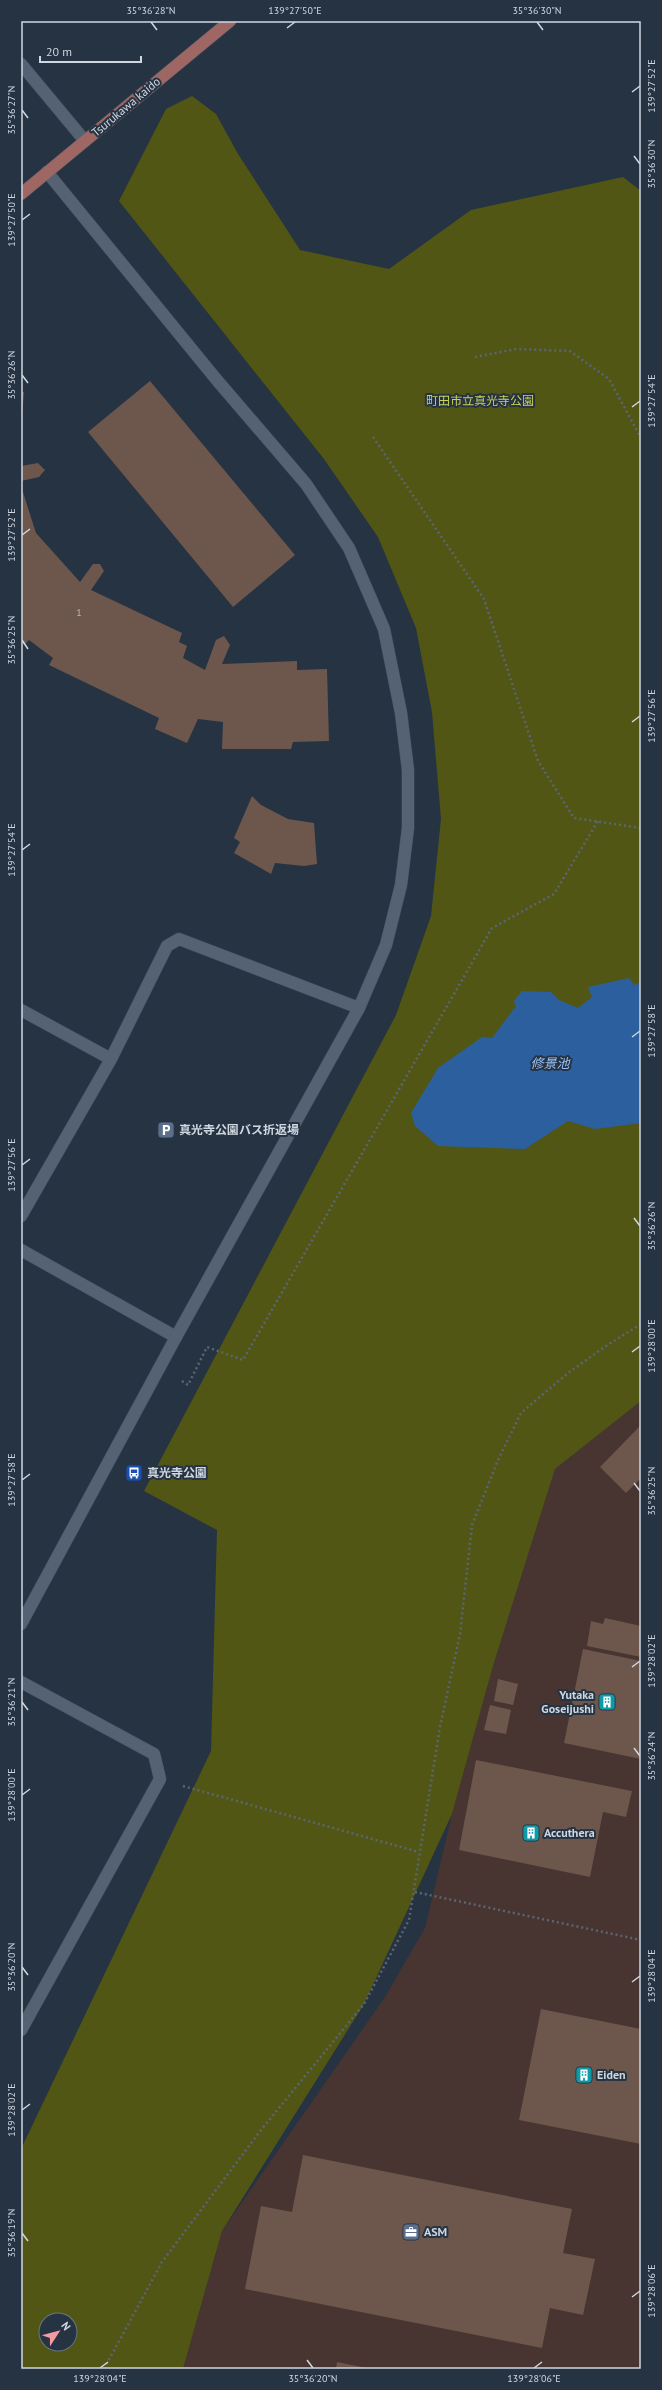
<svg xmlns="http://www.w3.org/2000/svg" width="662" height="2390" font-family="'PT Sans','Noto Sans JP',sans-serif">
  <style>
    .industrial { fill: #483430 }
    .green { fill: #525614; fill-rule: evenodd }
    .water { fill: #2c5f9e }
    .building { fill: #6d574c }
    .lines { fill: none; stroke-linecap: round; stroke-linejoin: round }
    .minor-casing { stroke: #454f5d; stroke-width: 13 }
    .tertiary-casing { stroke: #454f5d; stroke-width: 13 }
    .primary-casing { stroke: #454f5d; stroke-width: 13 }
    .path { stroke: #5a6674; stroke-width: 2.5; stroke-dasharray: 2 3; stroke-linecap: butt }
    .minor { stroke: #546274; stroke-width: 12 }
    .tertiary { stroke: #546274; stroke-width: 12 }
    .primary { stroke: #9e6763; stroke-width: 12 }
    .ticks { fill: none; stroke: #cfd7e1; stroke-width: 1.5 }
    .labels { text-anchor: middle; stroke-width: 4; stroke-linejoin: round; paint-order: stroke }
    .number-label { font-size: 10px; fill: #b6b7bc }
    .street-label { font-size: 12px; fill: #cfd7e1; stroke: #263343 }
    .park-label { font-size: 12px; fill: #c9d257; stroke: #263343 }
    .poi-label { font-size: 12px; font-weight: bold; fill: #cfd7e1; stroke: #263343; text-anchor: start }
    .water-label { font-size: 13px; font-style: italic; fill: #99c2f7; stroke: #263343 }
    .neatline { fill: none; stroke: #cfd7e1; stroke-width: 1.5 }
    .ticks-label { font-size: 10px; text-anchor: middle; fill: #cfd7e1 }
  </style>
  <rect width="100%" height="100%" fill="#263343"/>
  <path class="industrial" d="M641,1401v968h-458l39,-138 163,-234 40,-69 27,-114 41,-148 62,-197z"/>
  <path class="green" d="M192,96l24,18 22,40 62,96 89,19 82,-59 152,-33 18,14v1210l-86,68 -62,197 -41,148 -88,190 -142,227 -39,138h-162v-220l190,-398 6,-221 -73,-39 252,-476 35,-99 10,-97 -9,-107 -16,-84 -38,-91 -54,-78 -205,-258 47,-92zM46,2320h24v24h-24z"/>
  <path class="water" d="M629,978l5,7 7,-3v141l-46,6 -27,-8 -43,28 -87,-3 -23,-20 -4,-13 27,-45 44,-31 10,1 24,-32 -2,-5 8,-10 29,1 8,8 19,8 14,-11 -4,-10z"/>
  <path class="building" d="M150,381l145,174 -62,52 -145,-175z
    M21,392h3l-2,24h-1z
    M38,463l7,7 -6,7 -18,4v-15z
    M21,486l15,47 44,49 13,-18h7l4,7 -13,19 91,43 -3,9 8,4 -4,12 22,12 11,-30 8,-4 6,9 -8,19 75,-3v9l30,-1 2,72 -36,1 -2,7h-69l1,-27 -25,-3 -11,24 -32,-14 4,-11 -110,-53 4,-7 -24,-18 -5,5 -3,-4z
    M252,796l9,9 27,14 26,4 3,41 -13,2 -29,-3 -4,11 -37,-21 6,-11 -6,-4z
    M641,1425v53l-15,15 -26,-26z
    M605,1618l36,8v31l-54,-11 4,-25 12,3z
    M583,1649l58,12v98l-77,-16z
    M498,1679l20,5 -5,21 -19,-4z
    M490,1705l21,5 -5,24 -22,-4z
    M476,1760l156,31 -6,26 -23,-5 -13,65 -131,-27z
    M541,2009l100,20v115l-122,-24z
    M303,2155l269,54 -9,44 32,6 -12,56 -33,-7 -8,40 -297,-59 16,-83 31,6z
    M337,2362l30,6v1h-31z"/>
  <g class="lines">
    <g class="minor-casing">
      <path id="minor" d="M21,64l64,77
        M21,1010l90,49
        M21,1216l90,-157 56,-113 12,-7 180,69
        M21,1250l155,87
        M21,1682l133,72 6,25 -139,251"/>
    </g>
    <g class="tertiary-casing">
      <path id="tertiary" d="M21,1624l155,-287 183,-329 27,-63 15,-60 7,-57v-58l-7,-57 -17,-84 -35,-81 -43,-64 -90,-105 -169,-207"/>
    </g>
    <g class="primary-casing">
      <path id="primary" d="M21,194l209,-173"/>
    </g>
    <path class="path" d="M475,357l41,-8 54,2 39,28 32,59
      M373,437l111,162 54,162 36,57 67,10
      M182,1381l6,4 19,-38 36,13 249,-432 62,-34 44,-73
      M183,1786l236,66
      M415,1892l226,48
      M104,2369l58,-107 99,-132 103,-126 45,-84 31,-193 20,-93 12,-109 26,-65 23,-47 47,-40 38,-27 35,-22"/>
    <use href="#minor" class="minor"/>
    <use href="#tertiary" class="tertiary"/>
    <use href="#primary" class="primary"/>
  </g>
  <path class="ticks" d="M151,22l6,8M537,22l6,8M287,28l8,-6M632,92l8,-6M22,110l6,8M634,156l6,8M22,220l8,-6M22,375l6,8M632,407l8,-6M22,535l8,-6M22,640l6,9M632,722l8,-6M22,850l8,-6M632,1037l8,-6M22,1165l8,-6M634,1218l6,8M632,1352l8,-6M22,1480l8,-6M634,1483l6,8M632,1667l8,-6M22,1702l6,8M634,1748l6,8M22,1795l8,-6M22,1967l6,8M632,1982l8,-6M22,2110l8,-6M22,2233l6,8M632,2297l8,-6M307,2360l6,8M100,2368l8,-6M534,2368l8,-6"/>
  <defs>
    <g id="parking-square" transform="scale(0.9)"><rect x="-9" y="-9" width="18" height="18" rx="4" fill="#5c6f8a" stroke="#263343"/><path d="M-3.5-5.5H1a3.5 3.5 0 0 1 0 7H-1V5.5H-3.5ZM-1-3.4V-.6H.8a1.4 1.4 0 0 0 0-2.8Z" fill="#fff"/></g>
    <g id="bus-square" transform="scale(0.9)"><rect x="-9" y="-9" width="18" height="18" rx="4" fill="#1a4fb4" stroke="#263343"/><path d="M-5-6H5V4H4V6H2V4H-2V6H-4V4H-5ZM-3.5-4V0h7V-4ZM-3.5 1.2v1.5H-2V1.2ZM2 1.2v1.5H3.5V1.2Z" fill="#fff"/></g>
    <g id="building-square" transform="scale(0.9)"><rect x="-9" y="-9" width="18" height="18" rx="4" fill="#0f9aa8" stroke="#263343"/><path d="M-4-6H4V6H1V3H-1V6H-4ZM-2.5-4.3h1.7v1.8h-1.7ZM.8-4.3h1.7v1.8H.8ZM-2.5-1h1.7V.8h-1.7ZM.8-1h1.7V.8H.8Z" fill="#fff"/></g>
    <g id="office-square" transform="scale(0.9)"><rect x="-9" y="-9" width="18" height="18" rx="4" fill="#5c6f8a" stroke="#263343"/><path d="M-6-3h4V-5.5h4V-3h4V5H-6ZM-1-4.5V-3h2v-1.5ZM-6 0V1H6V0Z" fill="#fff"/></g>
  </defs>
  <g fill-rule="evenodd">
    <use href="#parking-square" x="166" y="1130"/>
    <use href="#bus-square" x="134" y="1473"/>
    <use href="#building-square" x="607" y="1702"/>
    <use href="#building-square" x="531" y="1833"/>
    <use href="#building-square" x="584" y="2075"/>
    <use href="#office-square" x="411" y="2232"/>
  </g>
  <g class="labels">
    <g class="number-label">
      <text x="79" y="616">1</text>
    </g>
    <g class="street-label">
      <text transform="translate(126 107) rotate(-40)" y="4">Tsurukawa kaido</text>
    </g>
    <g class="park-label">
      <text x="480" y="405">町田市立真光寺公園</text>
    </g>
    <g class="poi-label">
      <text x="179" y="1134">真光寺公園バス折返場</text>
      <text x="147" y="1477">真光寺公園</text>
      <text x="594" y="1699" text-anchor="end">Yutaka<tspan x="594" dy="14">Goseijushi</tspan></text>
      <text x="544" y="1837">Accuthera</text>
      <text x="597" y="2079">Eiden</text>
      <text x="424" y="2236">ASM</text>
    </g>
    <g class="water-label">
      <text x="550" y="1068">修景池</text>
    </g>
  </g>
  <rect width="662" height="2390" fill="none" stroke="#263343" stroke-width="44"/>
  <g transform="translate(58 2332) rotate(54)"><circle r="19" fill="#263343" stroke="#6a7582"/>
  <path d="M0-3L7 15L0 10L-7 15Z" fill="#f49aa0"/>
  <text y="-6" font-size="11" font-weight="bold" text-anchor="middle" fill="#cfd7e1">N</text>
  </g>
  <path d="M40 56v6h101v-6" fill="none" stroke="#cfd7e1" stroke-width="2"/>
  <text x="46" y="56" font-size="12" fill="#cfd7e1" stroke="#263343" stroke-width="3" paint-order="stroke">20 m</text>
  <rect x="22" y="22" width="618" height="2346" class="neatline"/>
  <g class="ticks-label">
    <text x="151" y="14">35°36'28"N</text>
    <text x="295" y="14">139°27'50"E</text>
    <text x="537" y="14">35°36'30"N</text>
    <text transform="translate(651 86) rotate(-90)" y="4">139°27'52"E</text>
    <text transform="translate(11 110) rotate(-90)" y="4">35°36'27"N</text>
    <text transform="translate(651 164) rotate(-90)" y="4">35°36'30"N</text>
    <text transform="translate(11 220) rotate(-90)" y="4">139°27'50"E</text>
    <text transform="translate(11 375) rotate(-90)" y="4">35°36'26"N</text>
    <text transform="translate(651 401) rotate(-90)" y="4">139°27'54"E</text>
    <text transform="translate(11 535) rotate(-90)" y="4">139°27'52"E</text>
    <text transform="translate(11 640) rotate(-90)" y="4">35°36'25"N</text>
    <text transform="translate(651 716) rotate(-90)" y="4">139°27'56"E</text>
    <text transform="translate(11 850) rotate(-90)" y="4">139°27'54"E</text>
    <text transform="translate(651 1031) rotate(-90)" y="4">139°27'58"E</text>
    <text transform="translate(11 1165) rotate(-90)" y="4">139°27'56"E</text>
    <text transform="translate(651 1226) rotate(-90)" y="4">35°36'26"N</text>
    <text transform="translate(651 1346) rotate(-90)" y="4">139°28'00"E</text>
    <text transform="translate(11 1480) rotate(-90)" y="4">139°27'58"E</text>
    <text transform="translate(651 1491) rotate(-90)" y="4">35°36'25"N</text>
    <text transform="translate(651 1661) rotate(-90)" y="4">139°28'02"E</text>
    <text transform="translate(11 1702) rotate(-90)" y="4">35°36'21"N</text>
    <text transform="translate(651 1756) rotate(-90)" y="4">35°36'24"N</text>
    <text transform="translate(11 1795) rotate(-90)" y="4">139°28'00"E</text>
    <text transform="translate(11 1967) rotate(-90)" y="4">35°36'20"N</text>
    <text transform="translate(651 1976) rotate(-90)" y="4">139°28'04"E</text>
    <text transform="translate(11 2110) rotate(-90)" y="4">139°28'02"E</text>
    <text transform="translate(11 2233) rotate(-90)" y="4">35°36'19"N</text>
    <text transform="translate(651 2291) rotate(-90)" y="4">139°28'06"E</text>
    <text x="100" y="2382">139°28'04"E</text>
    <text x="313" y="2382">35°36'20"N</text>
    <text x="534" y="2382">139°28'06"E</text>
  </g>
</svg>
